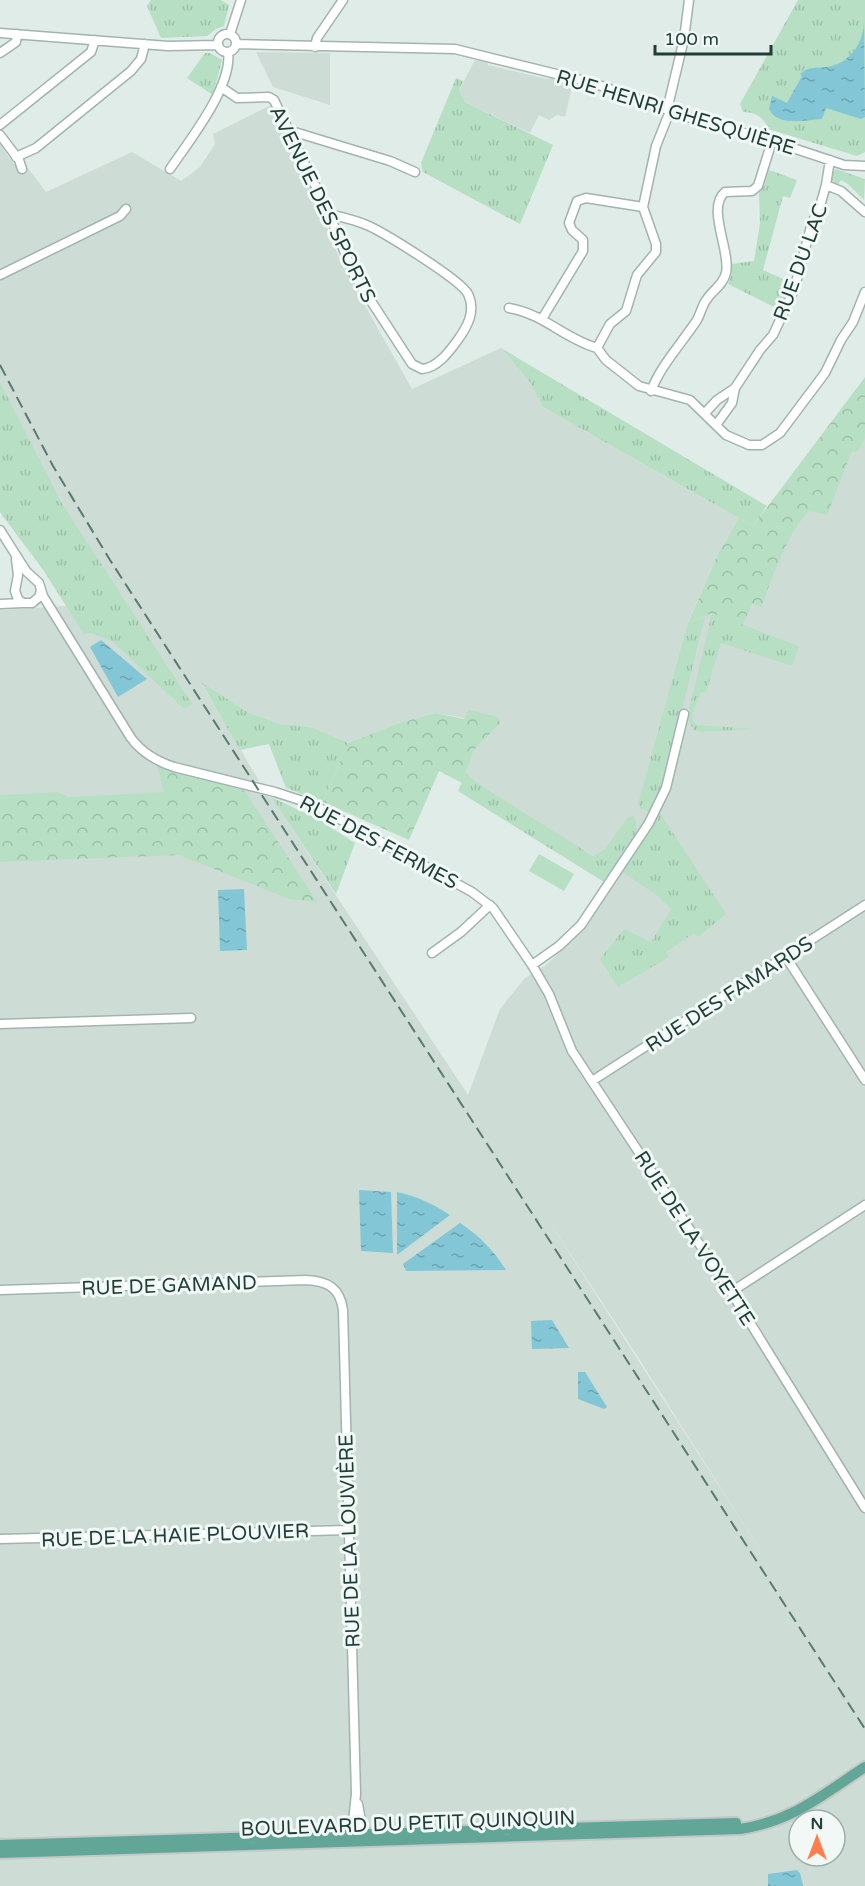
<svg xmlns="http://www.w3.org/2000/svg" width="865" height="1886" font-family="'Varela Round',sans-serif">
  <style>
    .built { fill: #cedcd6; fill-rule: evenodd }
    .grass { fill: url(#grass-tufts) }
    .forest { fill: url(#forest-crowns) }
    .garden { fill: #b7dfc3 }
    .water { fill: url(#water-ripples) }
    .lines { fill: none; stroke-linecap: round; stroke-linejoin: round }
    .minor-casing { stroke: #a2b4af; stroke-width: 11 }
    .major-casing { stroke: #c0c9c7; stroke-width: 14 }
    .minor { stroke: #fff; stroke-width: 8 }
    .major { stroke: #61a696; stroke-width: 10 }
    .rail { stroke: #597a72; stroke-width: 2; stroke-dasharray: 12 6; stroke-linecap: butt }
    .labels { text-anchor: middle; stroke-width: 6; stroke-linejoin: round; paint-order: stroke }
    .street-label { font-size: 20px; fill: #1f3e37; stroke: #f1f8f5 }
  </style>
  <defs>
    <pattern id="grass-tufts" width="24" height="20" patternUnits="userSpaceOnUse" patternTransform="scale(1.5)"><rect width="24" height="20" fill="#b7dfc3"/><path d="M3 7l-1-3M5 7V3M7 7l1-3M15 17l-1-3M17 17v-4M19 17l1-3" fill="none" stroke="#9dc0a8"/></pattern>
    <pattern id="forest-crowns" width="20" height="18" patternUnits="userSpaceOnUse" patternTransform="scale(1.5)"><rect width="20" height="18" fill="#b7dfc3"/><path d="M2 6a3 3 0 1 1 6 0M12 15a3 3 0 1 1 6 0" fill="none" stroke="#9dc0a8"/></pattern>
    <pattern id="water-ripples" width="26" height="14" patternUnits="userSpaceOnUse" patternTransform="scale(1.5)"><rect width="26" height="14" fill="#83c7d6"/><path d="M2 4q2-2 4 0t4 0M15 11q2-2 4 0t4 0" fill="none" stroke="#6ba3ae"/></pattern>
  </defs>
  <rect width="100%" height="100%" fill="#e0ece7"/>
  <path class="built" d="M256,52l74,1v52l-57,-18z
    M475,60l12,2 1,3 59,14 3,-1 23,4 -8,35 -8,-2 -8,5 -10,-5 -9,18 -65,-31 -6,-12z
    M273,104l50,112 18,47 71,126 89,-41 28,33 14,26 196,111 -22,38 -29,66 177,-227v1491h-865v-1276l66,-4 -22,-35 -44,-59v-367l19,26 9,-3 18,24 86,-40 49,29 19,-14 15,-23 -2,-10zM201,683l48,30 32,11 32,6 35,13 51,-20 36,-10 65,11 -26,26 -12,33 159,88 -36,57 -39,37 -21,13 -25,31 -32,86 -197,-298 -26,-7 -7,-12 21,3zM543,1212l89,136 134,211zM799,1820h36v36h-36z"/>
  <path class="grass" d="M151,0h70l8,5 -5,21 -8,3 -9,7 -46,2 -14,-32z
    M798,0h67v152l-8,4 -89,-27c-4,-12 -13,-17 -25,-17l-3,-8z
    M205,53h5l12,7 -9,35 -26,-17z
    M456,78l7,3 -4,9 6,12 88,43 -33,79 -97,-52 -2,-9z
    M836,169l29,10 -1,21 -16,-16 -7,-4 -3,5 -6,-4 -1,-8z
    M769,170l28,10 -7,18 -7,-2 -20,74 27,12 -3,11 -9,16 -50,-25 4,-10v-10l22,-3 6,-38 -1,-30 6,-9z
    M501,348l266,158 -14,20 -210,-119 -14,-26z
    M0,382l61,120 131,202 -8,5 -72,-68 -21,-8 -7,1 -40,-63 -44,-59z
    M712,613l87,33 -7,20 -71,-23 -15,50 -5,-1 -9,23 1,6 4,4 60,4 -57,3 -6,-2 -5,-8 -1,-8z
    M705,617l-40,161 -16,33 -7,-1 -4,-6 50,-181z
    M201,682l48,31 32,11 32,4 35,15 -25,59 -37,-14 -17,-44 -29,6z
    M466,773l11,10 116,73 11,-6 24,-33 6,-1c11,23 -17,49 -30,66l-146,-91z
    M271,797l47,22 37,24 -19,51z
    M660,813l66,101 -28,23 -4,-4 -28,19 3,5 -51,30 -18,-28 24,-30 27,13 20,-33 -13,-13 -37,-25z"/>
  <path class="forest" d="M865,377v62l-8,13 -5,-1 -25,64 -18,-4c-24,25 -35,64 -48,96l-9,-3 -9,21 -31,-12 -24,10 29,-67 22,-38 14,8z
    M469,710l29,7 2,7 -26,26 -12,33 -23,-12 -30,69 -86,-38 25,-59 51,-20 36,-10 29,6z
    M157,765l88,26 72,111 -28,-3 -110,-44 -179,7v-67l57,-3 12,5 95,-5z"/>
  <path class="garden" d="M539,854l35,20 -10,17 -35,-20z"/>
  <path class="water" d="M864,23l1,94 -4,2 -35,-11 -4,11c-17,1 -45,8 -53,-10l3,-13 15,7 15,-27 -2,-2c9,-8 16,-6 27,-7 22,-3 36,-23 37,-44z
    M101,640l46,39 -29,18 -28,-50z
    M244,889l3,61 -27,1 -2,-61z
    M359,1190l32,2 2,61 -32,-2z
    M397,1192c20,4 36,12 53,23l-53,40z
    M460,1223c20,13 33,27 46,47l-100,1 -3,-7z
    M552,1320l17,28 -37,1 -1,-28z
    M578,1372h7l22,35 -3,2 -26,-10z
    M797,1870l3,3 3,13h-35v-12z"/>
  <g class="lines">
    <g class="minor-casing">
      <path id="minor" d="M0,33l168,13 50,-1
        M218 43a9 9 0 1 1 18 0a9 9 0 1 1-18 0Z
        M230,34l11,-34
        M236,44l219,5 138,34 120,43 44,10 87,29 21,1
        M315,47l2,-9 26,-38
        M0,53l16,-11 1,-8
        M221,87l16,11 32,-1 5,3 55,114 25,61 58,89 10,5c15,-1 27,-17 35,-28 11,-15 19,-30 11,-47 -7,-14 -82,-60 -99,-68 -13,-6 -27,-9 -40,-12
        M667,110l17,-71 5,-39
        M0,125l91,-73 4,-12
        M288,130l102,31 25,11
        M0,135l19,25 3,9
        M16,157l20,-9 95,-77 10,-12 4,-15
        M170,169c19,-28 63,-83 58,-117
        M826,185l15,6 24,21
        M0,275l120,-59 6,-7
        M509,308c35,6 56,31 88,40
        M542,319l41,-68v-11l-11,-10 -3,-7 8,-22 9,-3 57,9
        M597,348l9,12 33,26 51,14 36,35 23,10h13l18,-12 45,-60 16,-33 12,-18 12,-30
        M597,348l13,-24 16,-13 11,-36 19,-23v-8l-13,-37 13,-61 14,-35
        M651,391c10,-26 31,-48 46,-71 4,-7 5,-15 10,-21 6,-9 16,-14 19,-26 5,-22 -20,-65 -1,-81l27,-1 6,-5 14,-45
        M705,413l12,-13 18,-12 25,-38 13,-15 21,-45 18,-67 8,-17 6,-21 4,-25
        M716,425l16,-22 3,-15
        M0,530l26,41 13,12 4,13 88,142c11,15 25,23 43,29l101,25 37,12 160,88 21,16 39,57 17,29 23,57 159,241 134,216
        M16,559l2,16 -3,16 3,8 5,4h9l7,-6 2,-7
        M0,604l23,-1
        M432,953l29,-21 29,-27
        M786,957l79,123
        M532,965l27,-19 22,-21 68,-102 17,-35 18,-74
        M0,1024l191,-6
        M592,1081l273,-176
        M0,1290l306,-10c22,1 34,8 37,30l13,484 -5,46
        M731,1292l134,-87
        M0,1539l349,-9
        M358,1804l6,34"/>
    </g>
    <g class="major-casing">
      <path id="major" d="M0,1845l736,-22
        M0,1853l740,-24c53,-8 82,-34 125,-62"/>
    </g>
    <use href="#minor" class="minor"/>
    <use href="#major" class="major"/>
    <path class="rail" d="M0,365l53,101 57,94 755,1169"/>
  </g>
  <g class="labels">
    <g class="street-label">
      <text transform="translate(676 112) rotate(17)" y="7">RUE HENRI GHESQUIÈRE</text>
      <text transform="translate(323 204) rotate(64)" y="7">AVENUE DES SPORTS</text>
      <text transform="translate(800 262) rotate(-70)" y="7">RUE DU LAC</text>
      <text transform="translate(379 842) rotate(28)" y="7">RUE DES FERMES</text>
      <text transform="translate(729 994) rotate(-33)" y="7">RUE DES FAMARDS</text>
      <text transform="translate(695 1238) rotate(57)" y="7">RUE DE LA VOYETTE</text>
      <text transform="translate(169 1285) rotate(-2)" y="7">RUE DE GAMAND</text>
      <text transform="translate(175 1535) rotate(-2)" y="7">RUE DE LA HAIE PLOUVIER</text>
      <text transform="translate(349 1541) rotate(-92)" y="7">RUE DE LA LOUVIÈRE</text>
      <text transform="translate(408 1823) rotate(-2)" y="7">BOULEVARD DU PETIT QUINQUIN</text>
    </g>
  </g>
  <g transform="translate(817 1838)"><circle r="28" fill="#f1f8f5" stroke="#9daea9" stroke-width="1.5"/>
  <path d="M0-4.5L10 22L0 15L-10 22Z" fill="#fe7e4d"/>
  <text y="-9" font-size="16" font-weight="bold" text-anchor="middle" fill="#1f3e37">N</text>
  </g>
  <path d="M655 45v9h116v-9" fill="none" stroke="#1f3e37" stroke-width="3"/>
  <text x="664" y="45" font-size="18" fill="#1f3e37" stroke="#f1f8f5" stroke-width="4.5" paint-order="stroke">100 m</text>
</svg>
